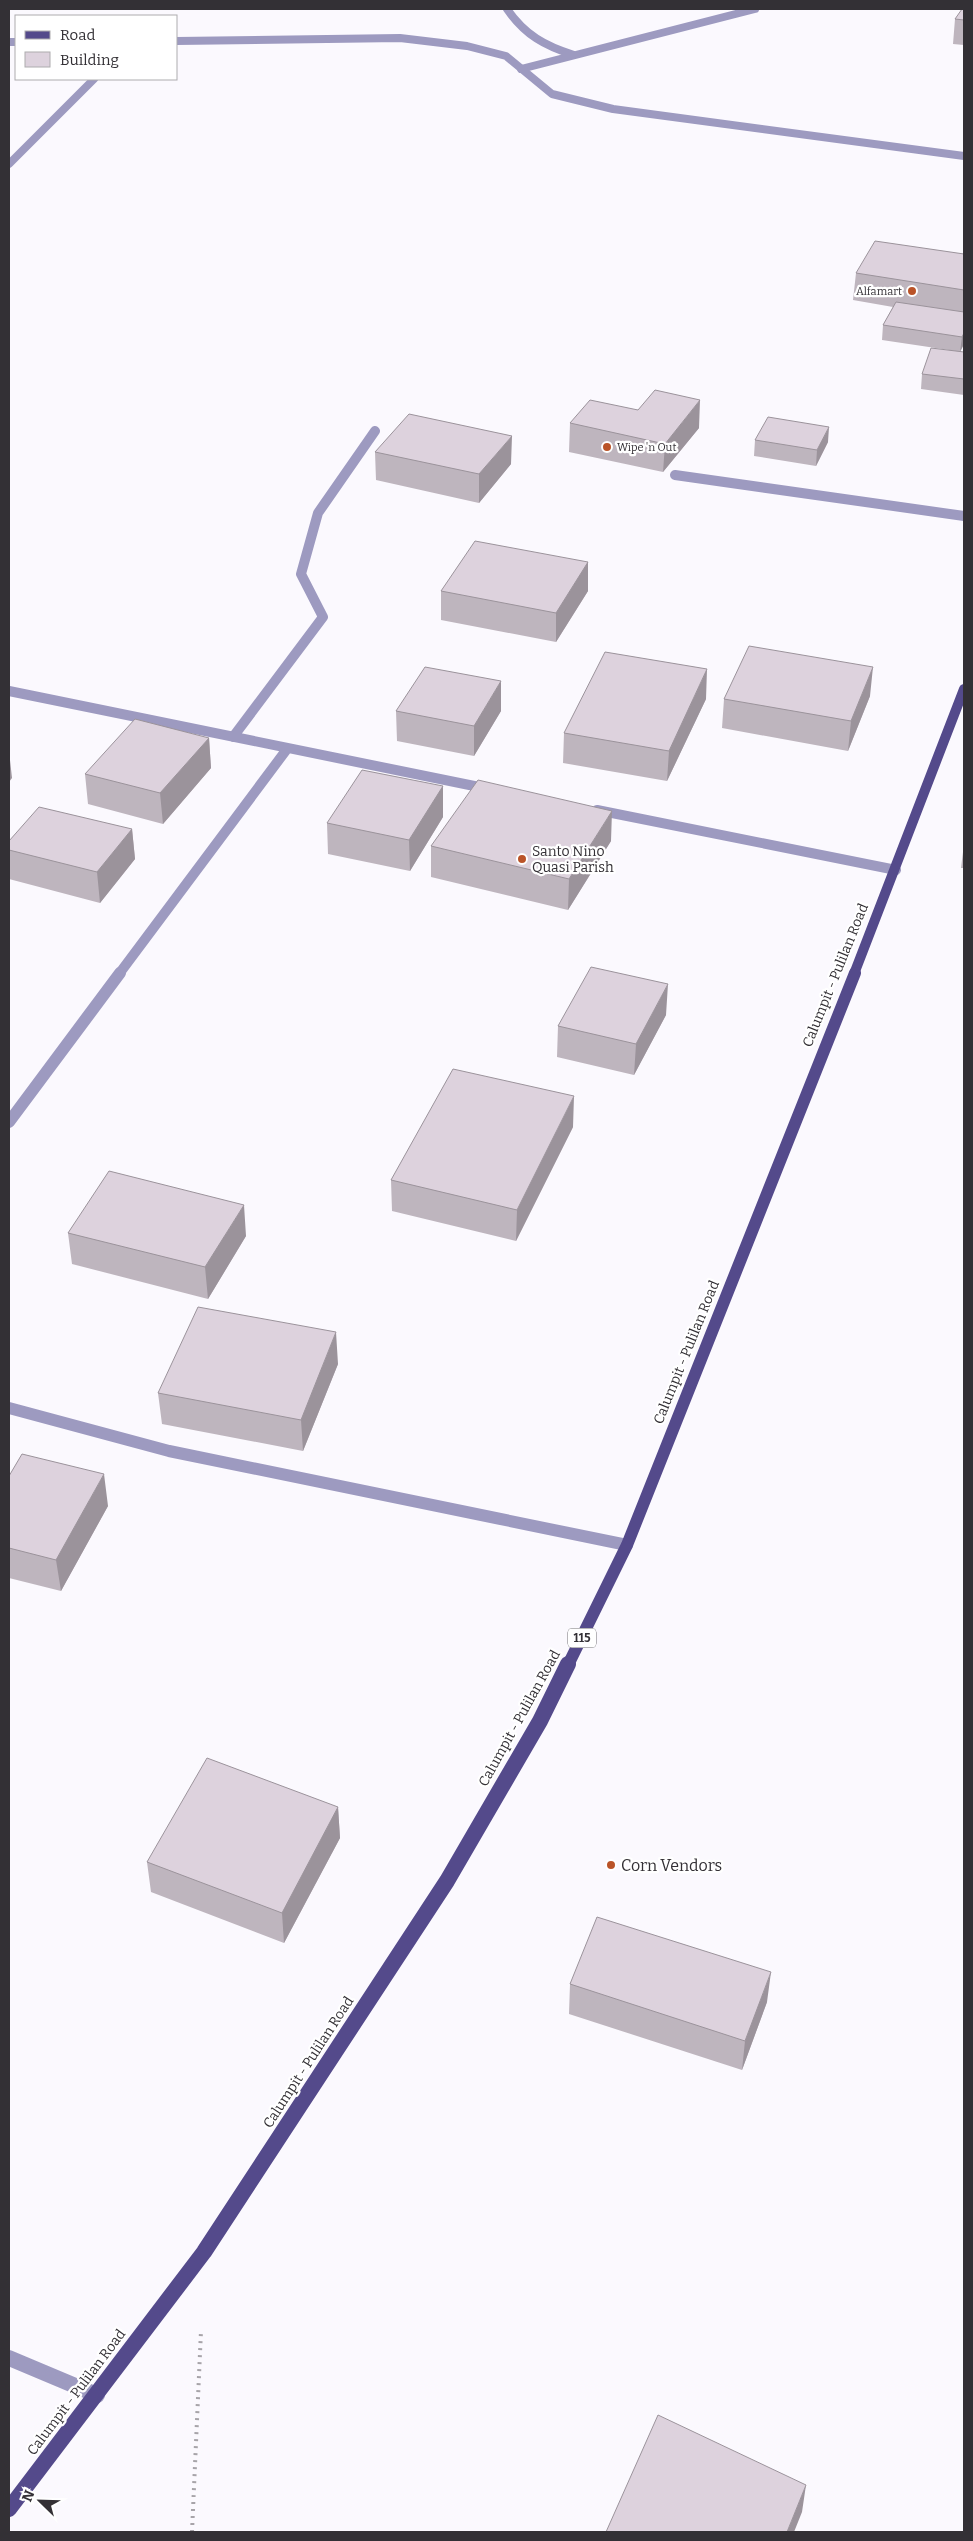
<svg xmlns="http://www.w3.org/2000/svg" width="973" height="2541" font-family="Bitter,serif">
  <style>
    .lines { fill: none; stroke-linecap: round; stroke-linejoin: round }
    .path { stroke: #a7a4a9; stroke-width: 4; stroke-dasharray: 2 5; stroke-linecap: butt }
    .lane-far1 { stroke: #9d9ac0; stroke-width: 8 }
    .lane { stroke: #9d9ac0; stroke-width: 10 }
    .street-far3 { stroke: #9d9ac0; stroke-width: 8 }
    .street-far2 { stroke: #9d9ac0; stroke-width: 10 }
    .street-far1 { stroke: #9d9ac0; stroke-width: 12 }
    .street { stroke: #9d9ac0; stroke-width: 16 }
    .primary-far2 { stroke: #544a8b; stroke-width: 10 }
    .primary-far1 { stroke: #544a8b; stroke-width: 12 }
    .primary { stroke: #544a8b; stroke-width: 16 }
    .wall { fill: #beb5be }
    .shaded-wall { fill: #9b939b }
    .building { fill: #ddd2dd; stroke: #9b939b }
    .poi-dot { fill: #ba5328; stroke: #fff; stroke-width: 2 }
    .labels { text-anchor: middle; stroke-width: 4.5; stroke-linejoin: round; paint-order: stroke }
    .far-poi-label { font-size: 11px; fill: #333035; stroke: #fff; text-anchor: end }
    .shield { fill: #fff; stroke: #706e72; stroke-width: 1 }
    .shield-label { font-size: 12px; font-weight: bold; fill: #333035 }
    .poi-label { font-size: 14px; fill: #333035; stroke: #fff; text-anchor: start }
    .street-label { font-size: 14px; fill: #333035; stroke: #fff }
    .near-poi-label { font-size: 16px; fill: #333035; stroke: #fff; text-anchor: start }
  </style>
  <rect width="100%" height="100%" fill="#fbf9fe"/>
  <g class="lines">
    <path class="path" d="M192,2532l9,-201"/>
    <path class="lane-far1" d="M507,9c18,26 38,37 67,46
      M521,69l234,-60"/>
    <path class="lane" d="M675,475l289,41"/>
    <path class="street-far3" d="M176,41l224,-3 67,8 39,10 46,38 61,15 351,47
      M9,42h7
      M9,164l85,-85"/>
    <path class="street-far2" d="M9,691l480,98
      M233,737l90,-120 -22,-43 17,-61 57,-82
      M597,810l299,60
      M119,974l168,-225"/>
    <path class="street-far1" d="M9,1122l111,-149
      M9,1408l160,43 458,94"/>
    <path class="street" d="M9,2358l88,37"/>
    <path class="primary-far2" d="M854,974l110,-285"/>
    <path class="primary-far1" d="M568,1665l59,-120 228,-572"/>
    <path class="primary" d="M9,2509l195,-257 243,-371 93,-160 28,-57"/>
  </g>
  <path class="wall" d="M964,9v36l-11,-1 2,-25z
    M964,254v90l-4,8h4v43l-43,-6 1,-15 27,-24 -67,-10 1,-15 10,-18 -40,-7 3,-27z
    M638,410l61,18 -36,44 -94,-20 1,-29z
    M755,440l73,2 -12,24 -62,-10z
    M375,452l136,12 -32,39 -103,-23z
    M588,562v29l-32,51 -115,-22v-29z
    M870,696l-22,55 -126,-23 2,-29z
    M706,699l-39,82 -104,-18 1,-30z
    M396,711h105l-27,45 -77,-15z
    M209,738l2,30 -48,56 -75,-20 -3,-30z
    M443,786v31l-33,54 -82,-17 -1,-31z
    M132,829l3,30 -35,44 -91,-24v-38z
    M611,841l-43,69 -137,-33v-31z
    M964,844v24h-3z
    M666,1015l-32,60 -77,-18 1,-31z
    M573,1127l-57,114 -124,-30 -1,-31z
    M68,1233l178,3 -38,63 -136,-35z
    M338,1364l-35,87 -141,-27 -4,-31z
    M9,1476l99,30 -47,85 -52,-13z
    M338,1807l2,31 -56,105 -133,-51 -4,-30z
    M570,1984l197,18 -25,68 -173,-56z"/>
  <path class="shaded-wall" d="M964,333v11l-4,8 2,-15z
    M700,400l-1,28 -36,44 2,-28z
    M829,427l-1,15 -12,24 1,-16z
    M512,436l-1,28 -32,39v-29z
    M588,562v29l-32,51v-29z
    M873,667l-3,29 -22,55 3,-30z
    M707,669l-1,30 -39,82 2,-30z
    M501,681v30l-27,45v-30z
    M209,738l2,30 -48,56 -3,-31z
    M9,751l3,27 -3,4z
    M443,786v31l-33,54 -1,-31z
    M612,811l-1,30 -43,69 1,-31z
    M132,829l3,30 -35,44 -3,-31z
    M668,984l-2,31 -32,60 2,-31z
    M574,1096l-1,31 -57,114 1,-31z
    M244,1205l2,31 -38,63 -3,-32z
    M336,1332l2,32 -35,87 -2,-31z
    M104,1474l4,32 -47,85 -5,-31z
    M338,1807l2,31 -56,105 -2,-30z
    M771,1972l-4,30 -25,68 3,-29z
    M806,2485l-4,27 -8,20h-7z"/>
  <path class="building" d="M962,9h2v11l-9,-1z
    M875,241l89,13v36l-108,-17z
    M896,302l68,10v21l-2,4 -79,-12z
    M931,348l33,4v27l-42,-5z
    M655,390l45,10 -35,44 -95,-21 20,-23 48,10z
    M409,414l103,22 -33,38 -104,-22z
    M768,417l61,10 -12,23 -62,-10z
    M475,541l113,21 -32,51 -115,-22z
    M749,646l124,21 -22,54 -127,-22z
    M605,652l102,17 -38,82 -105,-18z
    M425,667l76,14 -27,45 -78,-15z
    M135,719l74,19 -49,55 -75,-19z
    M362,770l81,16 -34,54 -82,-17z
    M478,780l134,31 -43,68 -138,-33z
    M39,807l93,22 -35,43 -88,-22v-9z
    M591,967l77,17 -32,60 -78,-18z
    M453,1069l121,27 -57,114 -126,-30z
    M109,1171l135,34 -39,62 -137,-34z
    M198,1307l138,25 -35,88 -143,-27z
    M22,1454l82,20 -48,86 -47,-12v-72z
    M207,1758l131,49 -56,106 -135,-51z
    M597,1917l174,55 -26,69 -175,-57z
    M658,2415l148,70 -19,47h-181z"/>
  <g class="poi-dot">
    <circle cx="912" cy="291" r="5"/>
    <circle cx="607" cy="447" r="5"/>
    <circle cx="522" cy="859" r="5"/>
    <circle cx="611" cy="1865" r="5"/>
  </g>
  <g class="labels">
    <g class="far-poi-label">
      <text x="902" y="295">Alfamart</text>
      <text x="617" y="451" text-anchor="start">Wipe 'n Out</text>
    </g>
    <rect class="shield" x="568" y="1628.5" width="28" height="19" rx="4"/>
    <g class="shield-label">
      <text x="582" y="1642">115</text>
    </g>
    <g class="poi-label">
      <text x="532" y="856">Santo Nino<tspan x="532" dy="16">Quasi Parish</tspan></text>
    </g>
    <g class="street-label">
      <text transform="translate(835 975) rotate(-68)" y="5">Calumpit - Pulilan Road</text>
      <text transform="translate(686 1352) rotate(-68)" y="5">Calumpit - Pulilan Road</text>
      <text transform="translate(519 1718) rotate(-61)" y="5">Calumpit - Pulilan Road</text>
      <text transform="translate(308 2062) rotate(-57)" y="5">Calumpit - Pulilan Road</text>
      <text transform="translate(76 2392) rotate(-53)" y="5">Calumpit - Pulilan Road</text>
    </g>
    <g class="near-poi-label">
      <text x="621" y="1871">Corn Vendors</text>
    </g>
  </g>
  <rect width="973" height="2541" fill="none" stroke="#333035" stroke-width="20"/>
  <rect x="15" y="15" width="162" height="65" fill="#ffffff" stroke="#adacae"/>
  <rect x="25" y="31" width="25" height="8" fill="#544a8b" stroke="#adacae"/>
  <text x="60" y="40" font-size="15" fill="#333035">Road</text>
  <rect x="25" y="52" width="25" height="15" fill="#ddd2dd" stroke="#adacae"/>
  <text x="60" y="65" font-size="15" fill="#333035">Building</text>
  <g transform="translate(40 2501) rotate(293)" stroke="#ffffff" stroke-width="4" paint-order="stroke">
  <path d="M0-4L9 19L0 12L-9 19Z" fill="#333035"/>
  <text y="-8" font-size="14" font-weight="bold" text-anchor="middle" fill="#333035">N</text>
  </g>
</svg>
